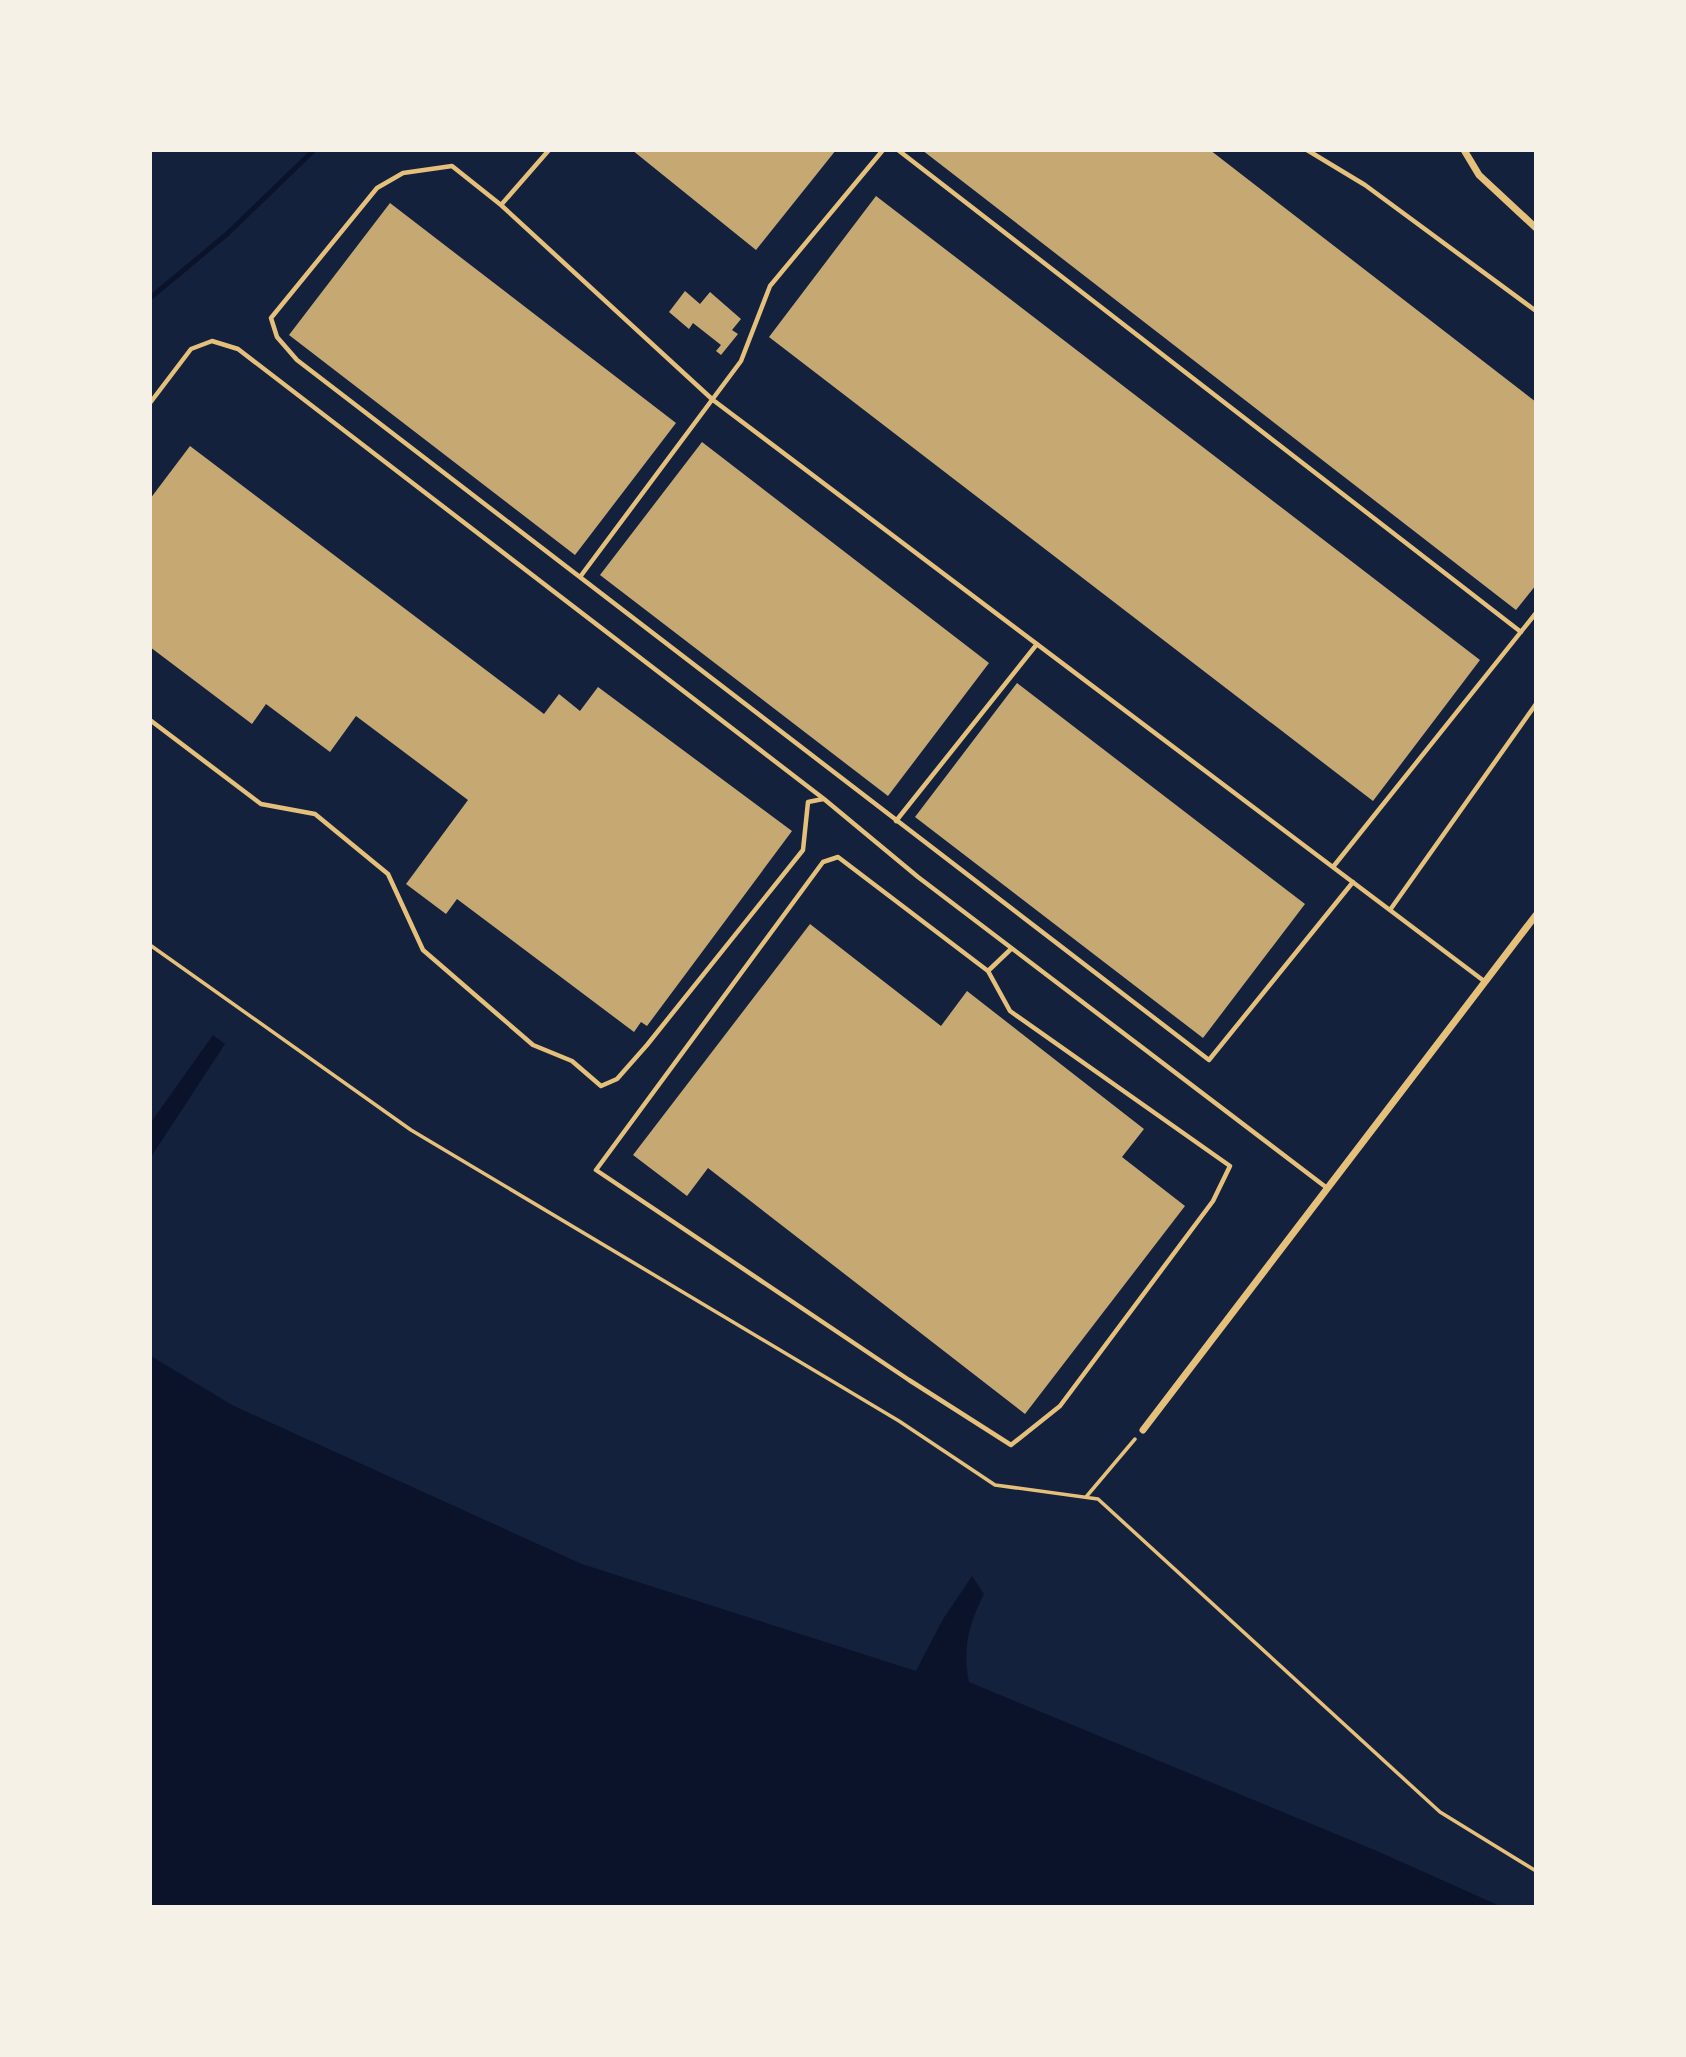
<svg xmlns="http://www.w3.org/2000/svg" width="1686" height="2057" font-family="Montserrat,sans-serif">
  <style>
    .water { fill: #0b132b }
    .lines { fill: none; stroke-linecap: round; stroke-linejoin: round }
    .stream { stroke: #0b132b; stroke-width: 5 }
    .building { fill: #c6a872 }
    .path { stroke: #e5c07b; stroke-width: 3.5 }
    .service { stroke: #e5c07b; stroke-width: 4.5 }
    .minor { stroke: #e5c07b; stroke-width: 7 }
  </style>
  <rect width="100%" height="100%" fill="#14213d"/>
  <path class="water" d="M213,1035l12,9 -74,113v-35z
    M151,1356l81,49 350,159 334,107 27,-52 29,-43 12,18c-15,30 -22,55 -15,88l408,169 123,55h-1349z"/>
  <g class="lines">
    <path class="stream" d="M150,298l77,-64 87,-84"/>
  </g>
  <path class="building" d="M632,150h204l-80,100z
    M922,150h288l326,252v183l-20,25z
    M876,196l604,464 -107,141 -604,-464z
    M390,203l286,220 -101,132 -286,-220z
    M685,291l15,13 10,-12 31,27 -9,11 6,4 -17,21 -5,-4 5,-6 -28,-22 -4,6 -20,-17z
    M702,442l287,221 -101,133 -288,-221z
    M190,446l354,268 15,-20 21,17 18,-24 194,144 -145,195 -6,-4 -7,10 -177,-133 -11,15 -40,-30 62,-84 -112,-84 -26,36 -64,-48 -14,20 -102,-77v-148z
    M1017,683l288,221 -102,134 -288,-221z
    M810,924l131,102 26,-35 177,138 -22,28 63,49 -160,208 -317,-246 -21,28 -54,-41z"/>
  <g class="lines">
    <path class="path" d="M150,945l261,185 488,291 96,64 103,14 342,313 96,59
      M1086,1497l49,-58"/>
    <path class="service" d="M898,150l623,482
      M1307,150l58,35 171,126
      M501,205l48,-55
      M150,403l41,-54 21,-8 26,8 586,450 94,78 409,311
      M580,577l161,-216 29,-75 113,-136
      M150,720l111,84 54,10 73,60 35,76 110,95 39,16 29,25 16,-7 30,-34 156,-195 5,-48 15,-3
      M896,821l141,-177
      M1333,867l203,-254
      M1353,882l-144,178 -912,-700 -20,-23 -6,-19 106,-130 26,-15 49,-7 49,39 212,195 771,581
      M1390,910l146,-206
      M988,971l22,40 220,155 -17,35 -153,205 -49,39 -102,-65 -313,-210 227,-308 15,-5 150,114 23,-22"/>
    <path class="minor" d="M1464,150l15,25 57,53
      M1143,1430l393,-515"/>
  </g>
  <rect width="1686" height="2057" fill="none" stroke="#f6f1e7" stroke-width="304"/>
</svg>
